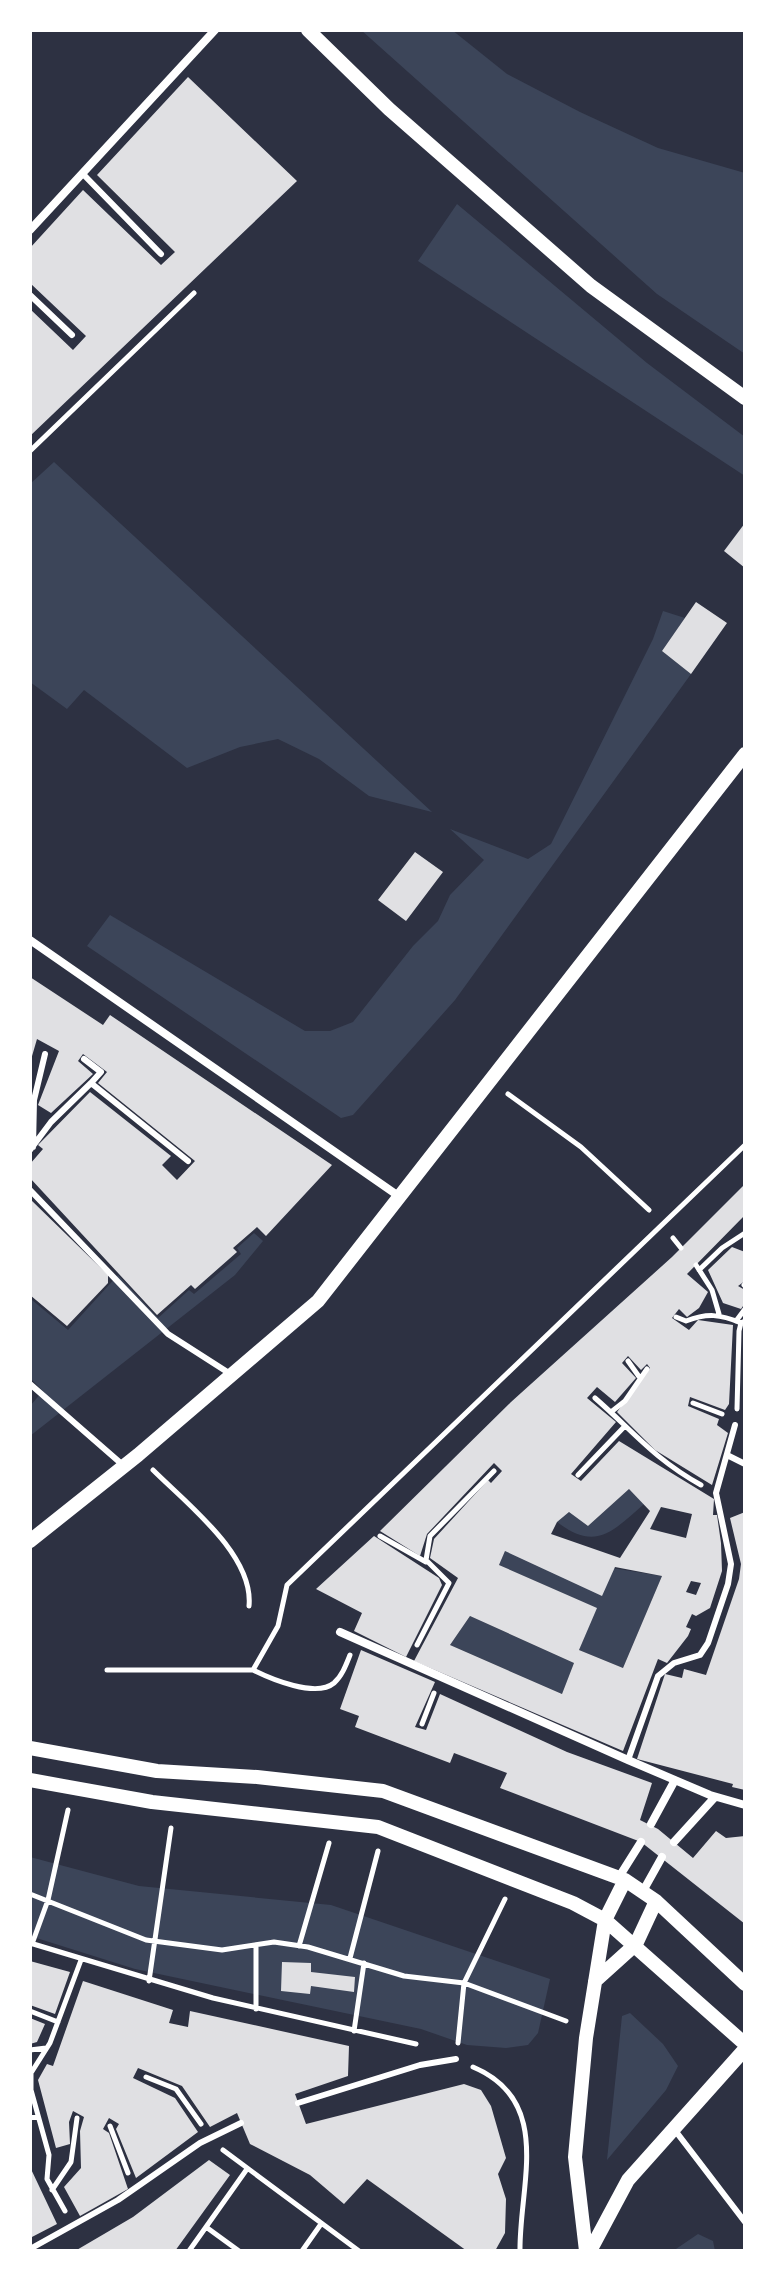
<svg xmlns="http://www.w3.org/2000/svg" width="775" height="2281" font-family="'Asap Condensed',sans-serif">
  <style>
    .green { fill: #3c4559 }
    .building { fill: #e0e0e3; fill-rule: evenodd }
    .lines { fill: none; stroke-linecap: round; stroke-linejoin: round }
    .path { stroke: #fff; stroke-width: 5 }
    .service { stroke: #fff; stroke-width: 6 }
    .minor { stroke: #fff; stroke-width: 8 }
    .tertiary { stroke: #fff; stroke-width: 14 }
  </style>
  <rect width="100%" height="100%" fill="#2d3142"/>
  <path class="green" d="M361,30h91l55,44 73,38 78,36 87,25v181l-88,-60z
    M457,204l190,159 98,74v39l-327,-215z
    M54,462l378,350 -63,-16 -50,-37 -41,-20 -38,8 -53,21 -103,-78 -17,19 -37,-27v-198z
    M663,611l22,7 -23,33 29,23 -236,326 -102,115 -12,3 -254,-172 23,-31 195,116h25l23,-9 60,-76 25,-25 12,-26 34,-35 -34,-31 78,30 23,-15 102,-205z
    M254,1233l9,8 -28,34 -205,161v-30l13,-15 -13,-13 2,-78 36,30 50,-55 40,43 31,-28 5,4 47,-40 -4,-6z
    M629,1489l15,15c-31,27 -48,48 -87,18l12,-10 19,14z
    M505,1551l157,25 -39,92 -44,-18 17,-42 -97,-43z
    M470,1616l104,47 -12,31 -112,-49z
    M30,1857l109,29 192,19 219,74 -12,54 -10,12 -22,3 -39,-3 -46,-16 -286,-60 -105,-33z
    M630,2013l33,31 15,22 -12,24 -59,70 15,-144z
    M698,2234l15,7 2,10h-42z"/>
  <path class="building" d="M188,77l109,104 -267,255v-127l43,41 13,-14 -56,-53v-35l53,-58 78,75 14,-13 -78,-77z
    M745,523v45l-21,-17z
    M696,602l31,21 -36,51 -29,-23z
    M415,852l28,20 -37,49 -28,-21z
    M30,977l73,48 7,-10 222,150 -66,71 -9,-9 -24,21 4,4 -42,37 -4,-4 -34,30 -127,-137v-14l13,-15 -5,-4 52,-53 81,64 -9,9 15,15 18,-19 -97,-78 9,-11 -24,-18 -5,7 15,13 -42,39 -13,-8 21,-54 -22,-12 -7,24z
    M745,1184v31l-58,59 21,18 -9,16 -12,9 -8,-8 -7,9 17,12 9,-10 35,5 -4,79 -4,6 -35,-13 -2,9 31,13 -2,6 11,8 -16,52 -57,-35 -38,-38 33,-44 -3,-4 -6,6 -13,-14 -6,7 14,15 -21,24 -18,-15 -10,11 29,24 -45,52 10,7 38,-40 95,58 -1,16h4l4,28 1,28 -12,37 -14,8 -4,-2 -6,13 5,2 -3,7 -21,27 -9,-4 -35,92 -209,-90 44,-83 -28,-20 4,-19 54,-59 3,3 11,-12 -8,-8 -67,71 -7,22 -40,-25 131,-129 161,-145zM629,1489l21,22 -30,47 -69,-24 6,-12 12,-10 19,14zM661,1507l31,7 -6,24 -36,-9zM505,1551l97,45 13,-29 47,9 -39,92 -44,-18 18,-42 -98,-43zM691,1581l10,2 -5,12 -10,-3zM470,1616l104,47 -12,31 -112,-49z
    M30,1199l78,76v8l-41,43 -37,-31z
    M732,1247l13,5v29l-7,5 7,4v13l-4,6 -18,-6 -15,-33z
    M745,1512v278l-13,-3 1,-3 -96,-25 28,-85 17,4 2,-9 22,6 33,-96 2,-15 -11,-46z
    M374,1536l65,42 3,7 -36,72 -52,-26 8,-18 -46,-24z
    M361,1650l74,32 -20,45 11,3 14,-36 127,58 85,31 -12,37 18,9 35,29 23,-27 10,7 19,-2v88l-104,-82 -141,-54 7,-15 -53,-20 -4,10 -95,-36 4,-11 -19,-7z
    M30,1961l40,11 -15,42 -25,-9z
    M282,1962l29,1v9l44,5 -1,15 -43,-6 -1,8 -29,-3z
    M83,1981l90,29 -4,13 19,4 2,-16 159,35 -1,30 -53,18 11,30 158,-40 17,6 10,16 15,52 -8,16 8,25 -1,34 -10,18h-28l-100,-72 -23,25 -34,-29 -60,-31 -13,-31 -27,14 -28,-41 -44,-18 -5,10 42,20 23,34 -62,46 -20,-49 3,-5 -10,-6 -6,11 6,4 19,56 -48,27 -16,-29 17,-19 -1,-37 4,-14 -11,-6 -4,11 1,22 -14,4 -18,-68 9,-16 6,2z
    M30,2018l15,6 -8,18 -7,2z
    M209,2160l21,15 -55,76h-100l58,-34z
    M30,2167l27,57 -27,14z"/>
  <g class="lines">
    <path class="path" d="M30,451l164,-158
      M508,1094l73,53 68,63
      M673,1238l8,10
      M696,1265l16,25 7,24
      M699,1270l23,-22 23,-15
      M744,1285l1,1
      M676,1317l10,4c21,-8 34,-7 55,2
      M736,1321l9,-12
      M628,1361l12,17
      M595,1398c38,33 59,61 106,87
      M693,1403l29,11
      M737,1409l2,-78 2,-8 4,-2
      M611,1412l14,-11 22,-32
      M153,1470c33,33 101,85 96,136
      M578,1475l46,-48
      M380,1536l46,26
      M417,1645l32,-62 -23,-23 4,-24 64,-65
      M107,1670h146l25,-44 9,-41 458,-440
      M253,1670c18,9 63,28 81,13 8,-7 12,-18 16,-28
      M422,1724l12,-31
      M30,1894l116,46 76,10 52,-8 34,5 96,29 60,7 102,38
      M30,1943l183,55 203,46
      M32,1944l16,-44 20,-90
      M256,1945v64
      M299,1946l30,-103
      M350,1958l28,-107
      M149,1981l22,-153
      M30,2011l28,11
      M354,2031l10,-68
      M458,2043l6,-60 41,-84
      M30,2050l16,-2
      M473,2067c81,34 46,118 47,184
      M146,2077l30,12 25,35
      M30,2118l8,-2
      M110,2126l18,47
      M223,2150l136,101
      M52,2190l19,-28 6,-44
      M65,2211l-18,-32 2,-24 -18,-65v-17l19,-30 31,-83
      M206,2227l33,24
      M189,2251l58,-82
      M302,2251l19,-27"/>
    <path class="service" d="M82,173l79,81
      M30,295l42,40
      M84,1059l17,13 -10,11 97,78
      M33,1147l1,-47 11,-46
      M30,1150l21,-28 40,-39
      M30,1190l138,144 64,41
      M30,1384l94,82
      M727,1455l18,9
      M628,1760l30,-84 16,-13 26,-8 8,-12 20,-59 3,-20 -15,-71 19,-68
      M298,2103l122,-38 36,-6
      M674,2129l71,93
      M30,2249l88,-49 82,-57 41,-20"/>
    <path class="minor" d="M30,230l185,-200
      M30,940l370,257
      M340,1632l288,128 82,35 35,10
      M651,1824l24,-44
      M674,1842l41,-45
      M619,1877l22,-35
      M643,1891l19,-34"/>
    <path class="tertiary" d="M308,30l81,79 202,177 154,112
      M30,1541l108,-86 180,-154 427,-547
      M30,1748l127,23 100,6 126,14 242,89 31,21 89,83
      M30,1780l122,22 226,25 195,76 32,17 140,124
      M595,1981l41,-37 20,-43
      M586,2251l-11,-94 11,-119 19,-118 20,-40
      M590,2251l38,-71 117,-131"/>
  </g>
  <rect width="775" height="2281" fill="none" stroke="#ffffff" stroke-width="64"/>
</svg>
